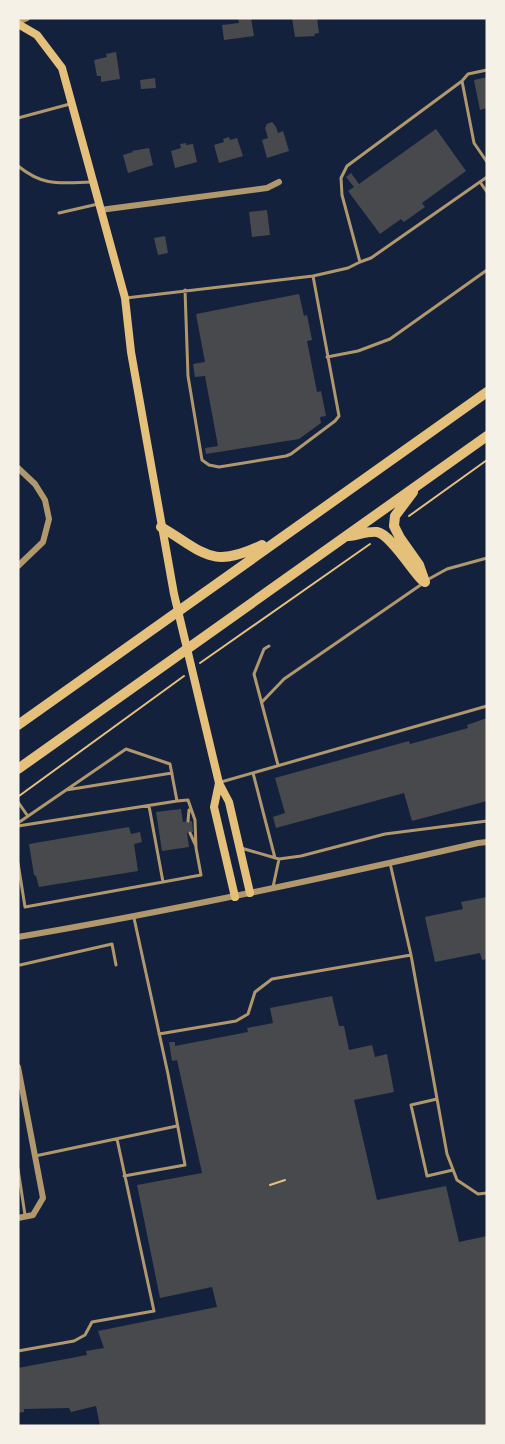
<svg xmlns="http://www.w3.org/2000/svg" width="505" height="1444" font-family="Commissioner,sans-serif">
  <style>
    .building { fill: #48494c }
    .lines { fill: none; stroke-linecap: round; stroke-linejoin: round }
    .path { stroke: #e5c07b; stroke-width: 2 }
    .service { stroke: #b1986c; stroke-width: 3 }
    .minor { stroke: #b1986c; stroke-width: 6 }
    .secondary { stroke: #e5c07b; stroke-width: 8 }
    .trunk { stroke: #e5c07b; stroke-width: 10 }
  </style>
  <rect width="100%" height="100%" fill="#14213d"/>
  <path class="building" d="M238,18h13l3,18 -30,4 -2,-15 17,-2z
    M292,18h25l2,15 -5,1 1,2 -20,1z
    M116,52l4,27 -19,3v-6h-4l-3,-16 13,-3 -1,-3z
    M487,77v31l-7,2 -6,-30z
    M155,78l1,10 -15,1 -1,-9z
    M272,122l4,5 2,6 5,-2 6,20 -22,7 -5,-18 6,-2 -3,-10 2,-4z
    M436,129l30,42 -44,32 3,4 -21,15 -3,-3 -21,15 -32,-43 6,-4 -8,-10 5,-4 8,11z
    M229,137l1,3 7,-2 6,18 -24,7 -5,-18 10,-3 -1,-3z
    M186,143v2l7,-1 4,18 -22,6 -4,-17 10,-3 -1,-4z
    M149,148l4,17 -25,8 -5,-18 10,-3 -1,-1z
    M267,210l3,25 -18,2 -3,-25z
    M165,236l3,17 -10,2 -4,-17z
    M299,294l5,22 3,-1 5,25 -5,1 10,51 4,-1 5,25 -6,1 1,6 -22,16 -93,15 -1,-6 13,-2 -13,-70 -10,1 -2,-13 12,-2 -9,-48z
    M487,718v83l-75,20 -8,-28 -128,35 -3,-11 12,-4 -10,-35 134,-37 1,3 58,-16 -1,-3z
    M181,809l2,13 9,-1 1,11 -6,1 2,14 -27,4 -6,-39z
    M129,827l2,7 9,-2 2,10 -8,2 4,27 -99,16 -3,-11 -2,-1 -5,-31z
    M487,897v62l-5,1 -2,-7 -45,9 -10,-45 38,-8 -2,-7z
    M332,996l7,30h5l5,24 23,-5 3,12 12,-3 7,38 -40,8 23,100 69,-14 13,56 28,-6v190h-387l-4,-20 -25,6 -2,-4 -45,1v3l-6,1v-45l69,-13 -1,-4 18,-3 -6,-17 119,-24 -5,-20 -52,11 -23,-113 65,-12 -25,-113 -5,1 -3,-19h6v4l73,-14 -1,-4 26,-5 -3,-15z"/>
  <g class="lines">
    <path class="path" d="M409,516l78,-56
      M200,663l170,-119
      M19,796l165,-120
      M270,1185l15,-5"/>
    <path class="service" d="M487,70l-19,4 -6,7 12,62 13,19
      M18,118l52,-14
      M18,166c26,21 42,17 73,16
      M480,182l7,10
      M59,213l39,-9
      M360,262l11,-4 116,-81
      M313,276l35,-8 12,-6 -18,-67 -1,-17 6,-12 115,-85
      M126,298l187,-22 26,140 -4,5 -44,33 -5,2 -67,11 -10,-2 -7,-5 -14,-84 -3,-86
      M327,357l31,-6 32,-12 97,-69
      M427,580l20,-11 40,-11
      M269,646l-5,3 -10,25 24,91
      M262,702l22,-23 138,-95
      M253,773l22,85
      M221,782l266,-76
      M66,790l106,-17
      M18,802l9,13
      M188,821l1,-11
      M18,823l108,-74 44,15 7,37 -159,25
      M190,833l6,13
      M241,848l38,11 22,-3 84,-22 102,-13
      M18,863l7,44 138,-25 -14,-76
      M390,863l21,92 36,199 10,26 21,14 9,-1
      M163,882l38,-7 -5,-27 -1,-28 -7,-20 -11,1
      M273,887l6,-28
      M20,965l92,-21 4,21
      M159,1034l77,-13 12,-7 7,-22 17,-13 139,-24
      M437,1099l-26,6 16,71 26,-6
      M35,1156l142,-30
      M18,1169l7,46
      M124,1176l61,-11 -17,-91 -34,-156
      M18,1351l56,-10 11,-6 7,-13 62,-11 -37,-172"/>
    <path class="minor" d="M18,22l9,-4
      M100,210l167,-22 12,-6
      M18,468l17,16 10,16 4,19 -6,23 -25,24
      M18,937c155,-26 307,-59 460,-94l9,-1
      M18,1067l25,131 -10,17 -15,3"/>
    <path class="secondary" d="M18,24l19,11 25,33 63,230 6,54 43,242 45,189 10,19 21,91
      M219,783l-5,24 21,90"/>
    <path class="trunk" d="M413,492l-18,24 -1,10 6,12 19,27 6,17
      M161,527c43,25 50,43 101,18
      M349,536c8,-1 20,-5 28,-4 13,2 34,37 45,48
      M18,725l469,-333
      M18,769l469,-333"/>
  </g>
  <rect width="505" height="1444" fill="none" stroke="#f6f1e7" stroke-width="39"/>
</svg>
